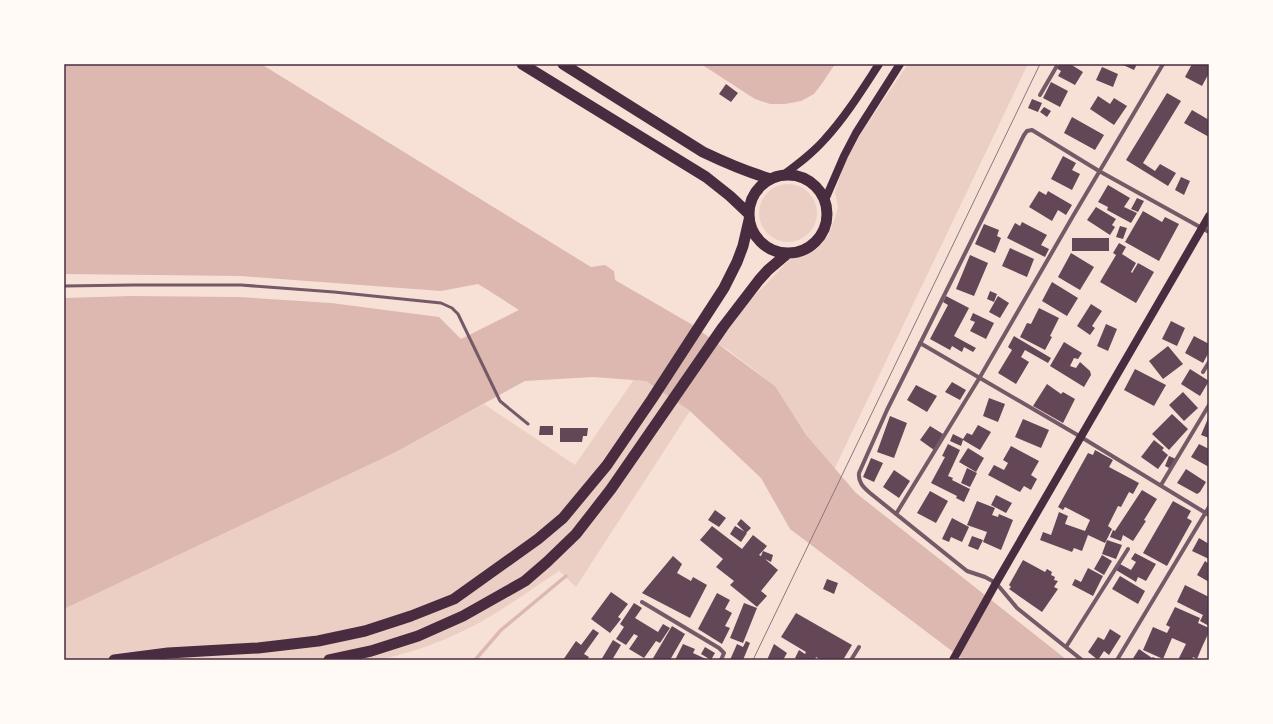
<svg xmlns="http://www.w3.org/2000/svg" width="1273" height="724" font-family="Roboto,sans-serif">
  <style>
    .green { fill: #ebcfc5 }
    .water { fill: #dcb8b0 }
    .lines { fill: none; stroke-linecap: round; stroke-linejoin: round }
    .stream { stroke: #dcb8b0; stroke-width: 3.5 }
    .building { fill: #644757 }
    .service { stroke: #755966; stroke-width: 3 }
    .minor { stroke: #755966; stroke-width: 4 }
    .secondary { stroke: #4a2c40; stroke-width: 8 }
    .trunk { stroke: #4a2c40; stroke-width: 11 }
    .tram { stroke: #8f747c; stroke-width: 1 }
    .neatline { fill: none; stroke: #4a2c40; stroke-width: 1.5 }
  </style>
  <rect width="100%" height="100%" fill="#f7e1d7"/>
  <path class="green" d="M908,64h120l-196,410 -57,-88 -48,-37 -10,-5 25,-35 48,-50 12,-2 16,-9 10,-12 7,-18 3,-11 -3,-15 13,-40z
    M759 213a29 29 0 1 1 58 0a29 29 0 1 1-58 0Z
    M637,375l53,36 -114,176 -17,-16c-32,21 -62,44 -96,60 -26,13 -54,22 -83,29h-316v-51l330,-156 90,-49 91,61z"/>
  <path class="water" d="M64,64h197l330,203 14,-2 9,6 1,9 76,44 84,62 32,50 49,57 211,167h-103l-174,-131 -29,-51 -71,-67 -44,-30 -53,-4 -68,4 -131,72 -330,156v-311l67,-2 108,1 92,6 108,14 22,22 58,-29 -28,-18 -13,-8 -37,7 -200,-15 -177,-2z
    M701,64h134l-12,18 -9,12 -13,7 -16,3h-15l-15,-5z"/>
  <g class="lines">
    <path class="stream" d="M475,660l26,-30 65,-54"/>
  </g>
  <path class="building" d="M1058,64h12l13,8 -8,13 -17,-9 3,-5 -5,-3z
    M1121,64h16l-3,6z
    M1192,64h17v9l-7,13 -17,-9z
    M1102,67l16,7 -5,13 -17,-7z
    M1051,82l17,9 -8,16 -17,-9z
    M726,84l12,9 -7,9 -12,-8z
    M1167,93l14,8 -38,62 12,8 5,-7 16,9 -8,13 -42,-26z
    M1098,96l12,8 4,-6 13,8 -13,19 -24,-16z
    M1032,99l10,4 -4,9 -10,-4z
    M1044,107l7,4 -4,6 -7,-5z
    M1192,110l17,10v17l-25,-14z
    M1072,117l32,18 -9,15 -31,-17z
    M1063,156l13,7 -4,7 8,4 -8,16 -21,-11z
    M1181,177l9,4 -6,14 -9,-5z
    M1108,185l22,13 -6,9 13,6 -6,10 -24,-13 1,-3 -10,-5z
    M1039,191l7,4 2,-4 24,14 -6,10 -8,-5 -6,11 -23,-14z
    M1137,198l7,3 -6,11 -7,-3z
    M1096,207l20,12 -4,6 3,2 -5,8 -23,-15z
    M1143,211l19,11 3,-5 14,7 -20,37 -34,-19z
    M1022,222l25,13 -6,10 8,4 -4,8 -38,-19 8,-15 5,3z
    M984,224l15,6 -2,6 4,2 -6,15 -20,-9z
    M1120,226l7,2 -4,11 -7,-2z
    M1072,238h37v13h-37z
    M1119,243l7,4 -4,7 14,9 -5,9 1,1 6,-10 16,9 -18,31 -36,-21 16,-27 -3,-2z
    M1010,248l24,11 -7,18 -25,-11z
    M1071,253l23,14 -14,23 -22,-13z
    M970,255l18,8 -14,33 -18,-7z
    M1052,282l26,16 -11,18 -25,-15z
    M990,291l7,3 -3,8 -7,-3z
    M946,296l23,12 -15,28 22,12 -3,4 -9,-5 -2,5 -10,-6 -2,4 -20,-11 18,-34 -5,-3z
    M998,296l11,7 -9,15 -11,-6z
    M1091,304l11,7 -10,15 3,2 -5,7 -13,-9z
    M1039,308l20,10 -9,18 2,1 -7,13 -25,-13 7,-14 4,1z
    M973,313l21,10 -8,16 -16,-8 5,-9 -5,-2z
    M1171,321l14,7 -8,18 -15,-7z
    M1106,324l11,5 -9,22 -11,-5z
    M1014,336l37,22 -3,5 -23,-13 -4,7 8,5 -13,22 -18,-11 14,-23 -4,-3z
    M1194,336l15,8v8l-6,11 -18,-10z
    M1064,342l18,11 -4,6 -4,-1 -4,8 6,2 4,-6 10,9 1,4 -7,12 -34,-21z
    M1168,346l15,18 -20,15 -14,-18z
    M1135,369l31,16 -12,21 -30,-16z
    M1190,369l19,12 -9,15 -19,-12z
    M952,382l14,8 -6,10 -15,-8z
    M1047,384l14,10 2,-2 12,7 -12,24 -30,-17z
    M916,385l21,11 -10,16 -20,-12z
    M1183,392l15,16 -14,13 -15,-16z
    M989,398l16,6 -7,18 -15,-6z
    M1172,414l16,15 -19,21 -17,-16z
    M890,416l17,7 -13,35 -17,-6z
    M1209,416v22l-8,-3z
    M1023,419l26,11 -8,18 -26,-11z
    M978,425l13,7 -11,18 -17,-10 -2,6 -11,-5 3,-7 10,5 4,-6 5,2z
    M540,426h13v9h-14z
    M930,426l13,8 -9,16 -14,-10z
    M560,428h28l-1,8h-4l-1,6h-22z
    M1154,440l10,8 -2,2 6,5 -10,14 -17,-12z
    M948,444l12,6 -12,26 5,2 -1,2 18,9 -6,13 -8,-4 1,-2 -26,-13 14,-26 -3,-1z
    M1199,444l10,5v18l-18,-10z
    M1011,446l28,15 -8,14 6,4 -6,11 -7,-4 -4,6 -32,-17 6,-10 10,5 4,-7 -5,-3z
    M968,448l16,10 -8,14 -17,-10z
    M1095,450l18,10 -4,7 30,16 -6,11 -4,-2 -8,15 -3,-1 -10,20 4,3 -7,14 -17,-8 -6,16 -8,-3 -2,4 -32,-12 3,-8 8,3 8,-23 9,4 -3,8 20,7 5,-11 -25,-13 -2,3 -5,-3 30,-54 5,2z
    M1169,456l7,3 -5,10 -6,-3z
    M871,458l12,5 -9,19 -11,-5z
    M967,468l10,5 -7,14 -9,-4z
    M1186,469l20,13 -6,10 -3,2 -20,-11z
    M894,470l16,11 -11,17 -16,-11z
    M1142,490l15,9 -13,21 2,1 -13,20 -10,-6 -2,6 -11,-4 3,-7 2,1z
    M930,491l18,10 -12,22 -19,-10z
    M996,495l16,8 -6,10 -15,-8z
    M977,501l18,7 -3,7 6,2 1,-3 14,6 -12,30 -18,-8 4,-10 -20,-7z
    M1173,501l18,10 -4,7 5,3 -25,45 -24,-13z
    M715,510l11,8 -7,9 -11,-7z
    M952,518l17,9 -7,15 -11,-5 -2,5 -7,-3z
    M741,519l10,9 -5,5 -9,-9z
    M712,526l30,23 11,-14 14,11 -8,9 2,1 2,-5 10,4 -2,7 -6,-3 13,11 -17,21 6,5 -10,11 -27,-22 4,-4 -18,-14 7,-8 -23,-19z
    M735,526l12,7 -6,9 -11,-8z
    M972,536l11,4 -5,10 -10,-4z
    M1199,538l10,6v15l-17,-8z
    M1107,540l15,5 -6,14 -14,-5z
    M1135,553l21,11 -10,17 -8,-4 -2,5 -20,-12 4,-6 11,6 5,-8 -5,-3z
    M1102,555l10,6 -8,14 -10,-6z
    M673,556l9,8 -5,9 14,8 2,-4 14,8 -17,33 -48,-25z
    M1023,560l22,12 2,-3 5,3 -1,3 4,2 -1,3 4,1 -4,6 4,2 -16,23 -33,-23 2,-2 -2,-2z
    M1205,561l4,3v18l-12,-7z
    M1088,568l15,8 -10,20 -21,-11 3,-6 6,3z
    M1120,576l25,15 -7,13 -26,-15z
    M827,579l11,4 -4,11 -11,-5z
    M1185,585l24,12v29l-9,-5 3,-6 -26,-13z
    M611,592l17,12 -10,13 3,2 -11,14 -19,-14z
    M717,593l13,7 -5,9 7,4 -7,13 5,2 -8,16 -24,-15z
    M634,603l8,5 -7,10 23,14 5,-8 7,4 -10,15 -4,-2 -12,17 -15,-9 9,-13 -4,-2 -8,11 -10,-6 8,-12 -4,-3z
    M744,603l13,5 -14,35 -13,-5z
    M1175,607l25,11 -2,5 11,5v4l-7,15 -14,-6 14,6 -5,12 -4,-2 -1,3h-14l8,-16 -14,-6 -9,21 -20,-9 10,-23 14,6 3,-6 -4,-2z
    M796,613l56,32 -9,15h-22l-5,-3 -1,3h-16l-4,-2 4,-8 6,4 1,-2 -25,-15z
    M672,626l13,8 -15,26h-18z
    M593,629l6,4 -15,21 5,3 -2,3h-24l13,-19 5,4z
    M1110,629l11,7 -12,19 -5,-4 -6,9 -10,-8 10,-15 6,3z
    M613,640l8,5 -9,15h-11z
    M746,641l4,2 -7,17h-13l7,-16 6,3z
    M683,644l12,5 -2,4 15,7h-33z
    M774,644l13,9 -4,7h-16z
    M705,647l10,6 -4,7 -10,-6z
    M1139,649l13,9 1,-1 5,3h-26z"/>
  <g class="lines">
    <path class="service" d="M64,286l70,-1h107l93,7 107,11 11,5 6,6 42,87 28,23"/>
    <path class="minor" d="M1040,95l18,-31
      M920,343l161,94 128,78
      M1203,372l6,-10
      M1161,485l48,-80
      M896,514l84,-137 93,-161 90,-152
      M642,602l77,46 5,5 -3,7
      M1066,647l62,-98
      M851,660l8,-13
      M1082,660l-65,-52 -21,-25 -11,-6 -18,-6 -97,-78c-7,-6 -12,-11 -11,-20l28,-63 137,-275 3,-4 5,-1 67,41 110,61
      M1117,660l92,-153"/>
    <path class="secondary" d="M783,175c15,-11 30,-22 42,-36 21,-23 37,-49 54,-75
      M825,200l19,-44 12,-23 44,-69
      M953,660l43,-77 213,-367"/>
    <path class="trunk" d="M522,64l184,113 24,19 19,18
      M563,64l140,88c23,11 44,20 68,27
      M749 214a39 39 0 1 1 78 0a39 39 0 1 1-78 0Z
      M114,660l54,-7 90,-5 60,-7 47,-10 46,-15 43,-17 84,-60 25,-21 44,-53 45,-66 72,-111 13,-26 6,-16 6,-26
      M329,660l42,-9 47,-15 45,-20 62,-35 22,-19 29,-28 35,-45 112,-162 36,-47 9,-10 20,-17"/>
    <path class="tram" d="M753,660l287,-596"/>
  </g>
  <rect width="1273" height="724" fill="none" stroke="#fffaf5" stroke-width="130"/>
  <rect x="65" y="65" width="1143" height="594" class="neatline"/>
</svg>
